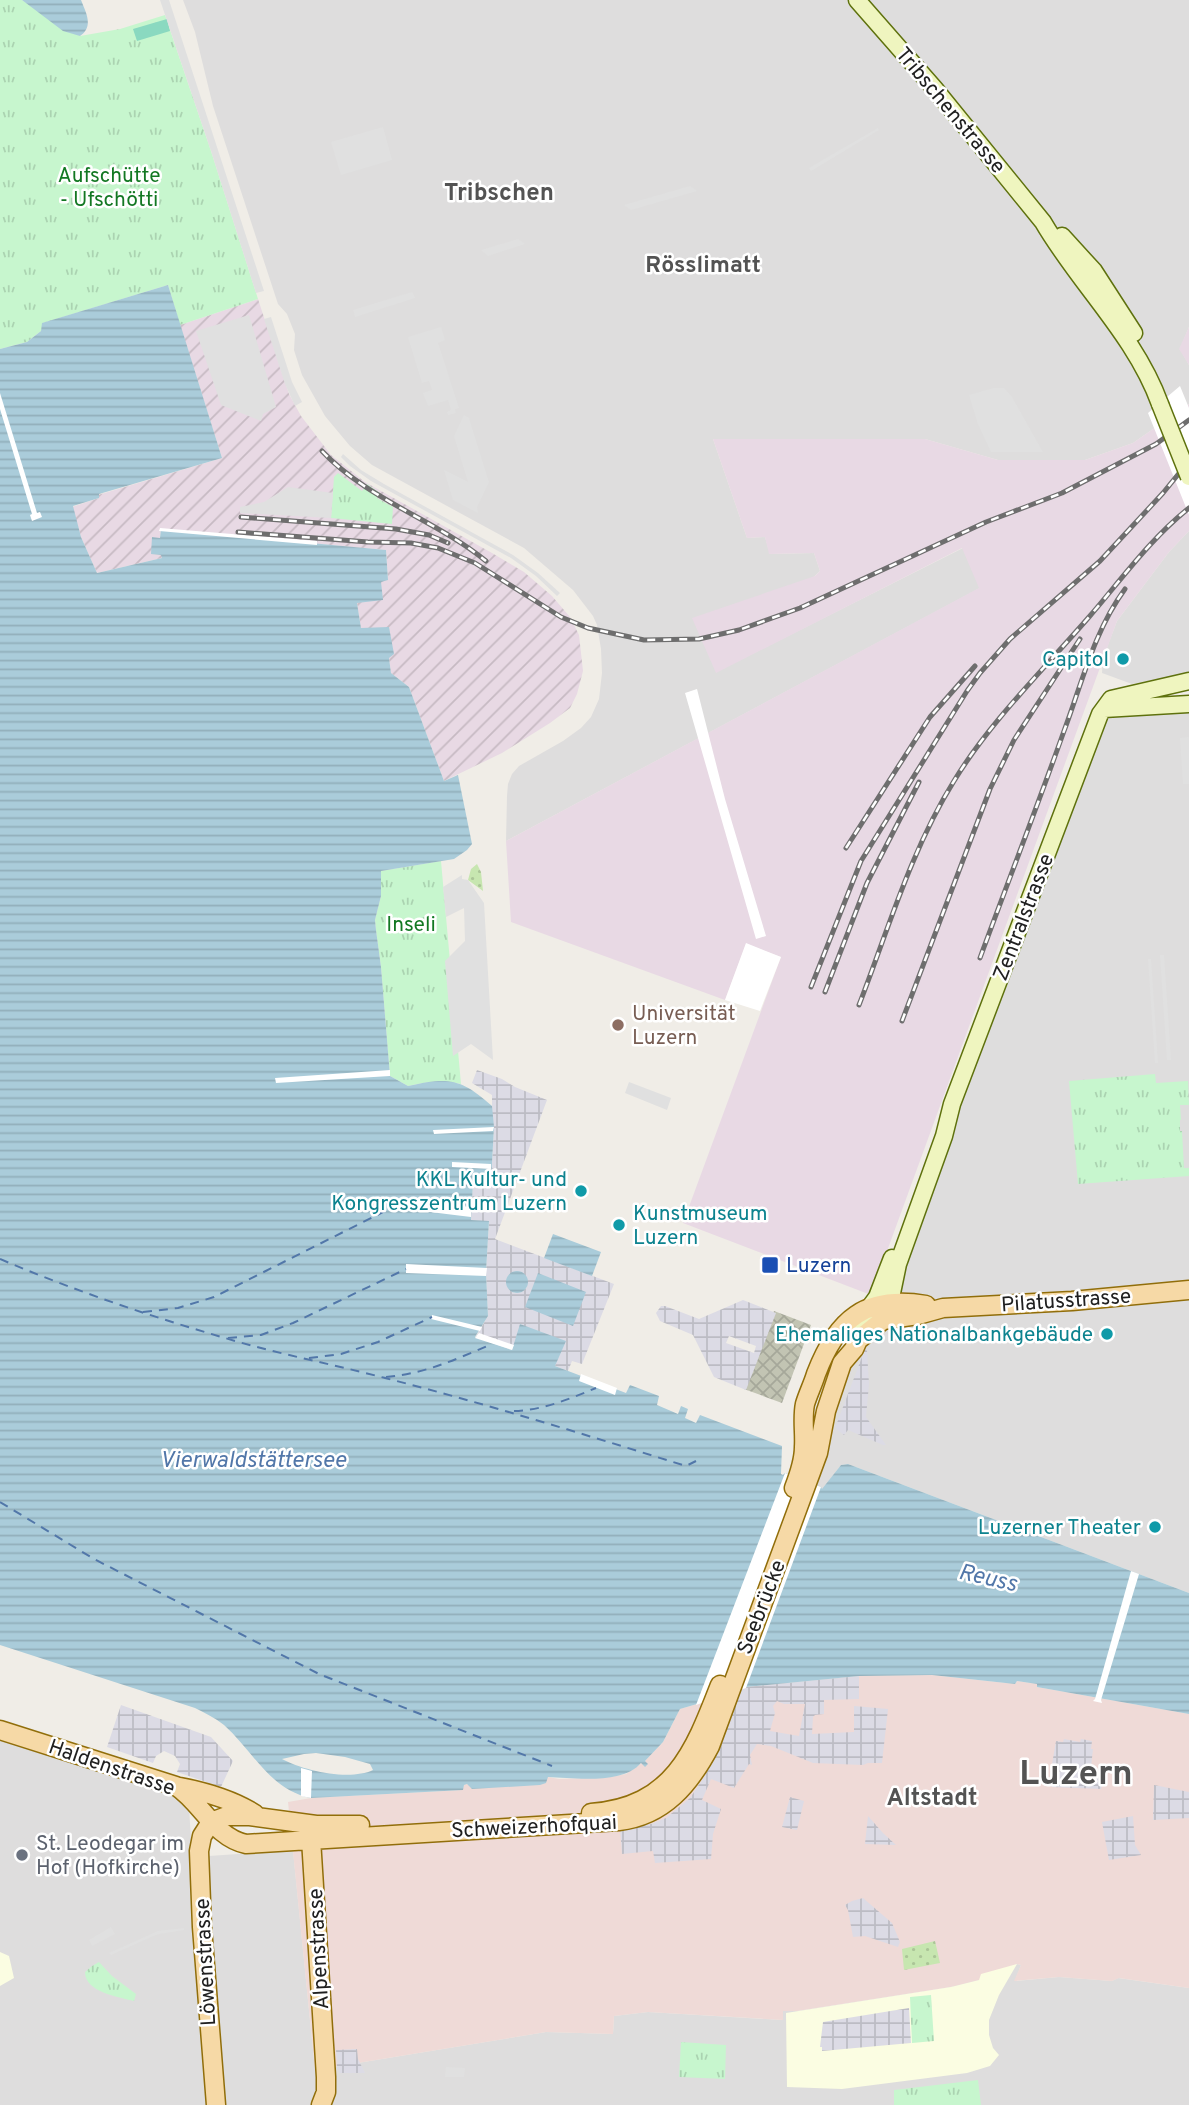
<svg xmlns="http://www.w3.org/2000/svg" width="1189" height="2105" font-family="Overpass,sans-serif">
  <style>
    .residential { fill: #dedddd }
    .commercial { fill: #efdad7 }
    .industrial { fill: url(#industrial-furrows) }
    .education { fill: #fbfde2 }
    .railway { fill: #e8d9e4 }
    .construction { fill: url(#construction-cross-hatch) }
    .grass { fill: url(#grass-dots) }
    .park { fill: url(#park-tufts) }
    .pitch { fill: #8ad9c0 }
    .parking { fill: #e0e0e0 }
    .plaza { fill: url(#plaza-grid); fill-rule: evenodd }
    .water { fill: url(#water-rules); fill-rule: evenodd }
    .pier { fill: #fff }
    .lines { fill: none; stroke-linecap: round; stroke-linejoin: round }
    .ferry { stroke: #5277a9; stroke-width: 2; stroke-dasharray: 9 7; stroke-linecap: butt }
    .secondary-casing { stroke: #5e710d; stroke-width: 19 }
    .primary-casing { stroke: #916e0a; stroke-width: 21 }
    .secondary { stroke: #eff5bf; stroke-width: 16 }
    .primary { stroke: #f6d9a6; stroke-width: 18 }
    .rail-casing { stroke: #6e6e6e; stroke-width: 5 }
    .rail { stroke: #fff; stroke-width: 2.5; stroke-dasharray: 8; stroke-linecap: butt }
    .secondary-bridge-casing { stroke: #5e710d; stroke-width: 19; stroke-linecap: butt }
    .secondary-bridge { stroke: #eff5bf; stroke-width: 16 }
    .culture-dot { fill: #0f9aa8; stroke: #fff; stroke-width: 2.5 }
    .education-dot { fill: #8d6e63; stroke: #fff; stroke-width: 2.5 }
    .transit-dot { fill: #1a4fb4; stroke: #fff; stroke-width: 2.5 }
    .worship-dot { fill: #6b7280; stroke: #fff; stroke-width: 2.5 }
    .labels { text-anchor: middle; stroke-width: 5; stroke-linejoin: round; paint-order: stroke }
    .street-label { font-size: 21px; fill: #202020; stroke: #fff }
    .park-label { font-size: 21px; fill: #137823; stroke: #fff }
    .culture-label { font-size: 21px; fill: #0d838f; stroke: #fff; text-anchor: end }
    .education-label { font-size: 21px; fill: #785e54; stroke: #fff; text-anchor: start }
    .transit-label { font-size: 21px; fill: #164399; stroke: #fff; text-anchor: start }
    .worship-label { font-size: 21px; fill: #5b616d; stroke: #fff; text-anchor: start }
    .neighbourhood-label { font-size: 23px; font-weight: bold; fill: #535353; stroke: #fff }
    .water-label { font-size: 23px; font-style: italic; fill: #5277a9; stroke: #fff }
    .quarter-label { font-size: 24px; font-weight: bold; fill: #535353; stroke: #fff }
    .town-label { font-size: 35px; font-weight: bold; fill: #535353; stroke: #fff }
  </style>
  <defs>
    <pattern id="industrial-furrows" width="10" height="10" patternUnits="userSpaceOnUse" patternTransform="scale(1.75)"><rect width="10" height="10" fill="#e8d9e4"/><path d="M-1 1l2-2M0 10L10 0M9 11l2-2" fill="none" stroke="#c7bac3"/></pattern>
    <pattern id="construction-cross-hatch" width="8" height="8" patternUnits="userSpaceOnUse" patternTransform="scale(1.75)"><rect width="8" height="8" fill="#c2c4b3"/><path d="M0 0l8 8M0 8l8-8" fill="none" stroke="#a6a89a"/></pattern>
    <pattern id="grass-dots" width="8" height="8" patternUnits="userSpaceOnUse" patternTransform="scale(1.75)"><rect width="8" height="8" fill="#c7e6b0"/><path d="M2 2h.1M6 6h.1" fill="none" stroke="#abc597" stroke-width="1.8" stroke-linecap="round"/></pattern>
    <pattern id="park-tufts" width="24" height="20" patternUnits="userSpaceOnUse" patternTransform="scale(1.75)"><rect width="24" height="20" fill="#c7f6ce"/><path d="M3 7l-1-3M5 7V3M7 7l1-3M15 17l-1-3M17 17v-4M19 17l1-3" fill="none" stroke="#abd3b1"/></pattern>
    <pattern id="plaza-grid" width="8" height="8" patternUnits="userSpaceOnUse" patternTransform="scale(1.75)"><rect width="8" height="8" fill="#dcdbe5"/><path d="M0 4h8M4 0v8" fill="none" stroke="#bcbcc4"/></pattern>
    <pattern id="water-rules" width="6" height="5" patternUnits="userSpaceOnUse" patternTransform="scale(1.75)"><rect width="6" height="5" fill="#aaccda"/><path d="M0 2.5h6" fill="none" stroke="#92afbb"/></pattern>
  </defs>
  <rect width="100%" height="100%" fill="#f0ede7"/>
  <path class="residential" d="M183,0h1006v327l-9,22 9,16v39l-56,39 -48,17h-87l-73,-21h-212l34,99 18,-1 5,17 44,-1 6,18 -104,101 247,-124 17,40 -474,253 1,-45 1,-12 4,-10 7,-8 44,-25 18,-13 10,-11 8,-18 3,-26 -1,-24 -4,-24 -4,-9 -20,-26 -49,-42 -152,-83 -22,-19 -25,-30 -23,-41 -8,-25 1,-16 -8,-20 -9,-10 -65,-198 -18,-74z
    M1189,531v142l-57,11 -30,-11 1,-15 14,-37 52,-69z
    M1189,710v883l-341,-129 -7,1 -19,25 -19,-11 56,-133 40,-84 205,-539 4,-5 5,-4z
    M0,1736l174,58 15,14 19,297h-208z
    M293,1850l22,220 231,-38 67,2 1,-18 34,-4 134,8v-9h16l153,-24 30,-13 36,-10 4,1 -6,16 44,-4 53,4 6,-3 71,10v117h-966l-16,-247 2,-2z"/>
  <path class="commercial" d="M932,1675l83,9 2,-3 20,3v3l152,27v274l-70,-10 -7,3 -53,-4 -45,4 7,-16 -4,-1 -38,16 -28,7 -154,24h-14v9l-135,-8 -34,4 -1,18 -67,-2 -231,38 -27,-268 23,-4 151,-8 2,-5 3,-1 5,3 76,-10 11,2 51,-2 16,-3 16,-11 5,1 -2,-3 18,-19 17,-33 34,-10 32,-12 113,-11z"/>
  <path class="industrial" d="M258,299l31,95 12,22 30,39 34,27 127,71 32,19 28,24 18,21 9,18 4,36 -6,23 -7,14 -20,15 -48,30 -58,28 -35,-94 -18,-14 -2,-15 -28,-29 -4,-26 24,-22 7,-1 -2,-30 -225,-20 -1,8 -8,16 10,1v3l-65,15 -16,-36 -9,-30 27,-9 -1,-3 124,-37 -42,-133z"/>
  <path class="education" d="M0,1952l9,4 5,22 -14,8z
    M1017,1964l-18,31 -10,25v15l4,13 6,7 -9,11 -23,7 -125,16 -55,-2 -1,-74 165,-26 28,-7 2,-6z"/>
  <path class="railway" d="M1189,327v38l-10,-16z
    M1189,404v127l-20,21 -52,69 -246,674 -188,-72 98,-266 -35,-13 -21,56 -214,-78 -5,-81 473,-253 -17,-40 -246,125 -24,-55 123,-42 5,-5 -6,-18 -45,1 -4,-17 -18,1 -34,-99h212l73,21h87l48,-17z"/>
  <path class="construction" d="M774,1311l37,14 -29,78 -38,-14z"/>
  <path class="grass" d="M477,864l4,8 2,19 -15,-11 3,-11z
    M935,1941l5,22 -36,7 -2,-21z"/>
  <path class="park" d="M0,0h22l58,36 40,-7 45,-14 46,136 47,148 -78,26 -12,-40 -125,38 -2,8 -14,11 -27,7z
    M338,473l24,18 5,-7 13,9 -3,5 16,9 -1,17 -61,-6 3,-41z
    M441,861l20,223c-17,-5 -35,-2 -53,2l-18,-10 -9,-109 -5,-37 -1,-10 6,-24v-25z
    M1155,1074l1,9 32,-2 1,24h-9l1,15h-1v11h2l2,37h5v8l-111,8 -9,-103z
    M99,1962l13,14 24,18 -2,7c-16,-4 -49,-9 -49,-29l7,-6z
    M931,1995l3,46 -22,2 -2,-46z
    M681,2042l45,3 -1,34 -46,-2z
    M978,2080l3,25h-87v-15z"/>
  <path class="pitch" d="M167,19l3,12 -33,10 -4,-12z"/>
  <path class="parking" d="M160,0h9l95,291 -8,2 -45,-142z
    M383,127l9,33 -51,15 -10,-33z
    M878,128l1,2 -68,41 -2,-3z
    M690,186l7,5 -66,19 -7,-5z
    M518,239l7,5 -37,12 -7,-6z
    M412,292l3,6 -60,19 -2,-7z
    M249,315l27,92 -13,7 -2,7 -40,-16 -25,-74z
    M271,317l21,65 10,20 -7,4 -10,-22 -21,-65z
    M441,327l4,13 -7,3 21,65 -4,1 1,4 -8,2 -1,-3 4,-2 -3,-10 -20,6 -5,-13 9,-3 -3,-9 -7,2 -14,-46z
    M994,388h10l8,9 31,55h-52l-13,-28 -9,-29z
    M464,415l5,3 20,64 -12,25 1,6 -25,-13 -9,-30 24,12 -14,-46z
    M343,454l18,16 23,14 129,71 25,18 22,20 -3,3 -21,-20 -25,-18 -140,-77 -21,-15 -9,-9z
    M288,487l45,6 -2,25 -91,-5v-6l24,-5z
    M1189,737v47h-6l-3,-46z
    M462,875v4l6,1 16,23 9,157 -22,-16 -18,12 -8,-95 20,-20 -1,-33 -18,9 -3,-30z
    M1160,955h4l7,105h-4z
    M1148,959h3l7,104h-3z
    M629,1082l42,16 -4,12 -42,-17z
    M111,1927l4,7 -23,12 -3,-6z
    M184,1928v2l-25,4 -8,3 -40,18 -2,-2 49,-22z
    M446,2067l19,1 -1,9h-19z"/>
  <path class="plaza" d="M477,1070l25,9 13,8 32,13 -52,139 119,45 -32,80 -10,-3 -4,10 -13,-5 3,-9 -42,-16 -4,9 -37,-12 13,-22 -2,-44 3,-50 -18,-2 2,-38 18,-1 3,-54 -2,-4v-28l-20,-12zM513,1272l14,15 -5,5 -8,1 -7,-10 1,-7z
    M743,1300l33,13 -30,77 -32,-13 -21,-42 -33,-14 -4,-8 5,-7h4l34,13zM729,1336l27,10 -2,7 -28,-10z
    M865,1349l2,2 2,33 -3,33 20,28h-3l-35,-15 -4,5 -9,-7z
    M859,1676v23l-35,1v14l-9,1 -2,2 -1,17 42,-2v-26l34,3 -6,54h-14l-5,2 -50,-2 -42,-17 -14,-2 -7,11 2,10 -3,-1 -15,24 -23,-9 -9,21 19,9 -8,25 -2,25 -56,4 -2,-12 -31,3 -2,-26 31,-4 15,-6 24,-20 14,-21 23,-48 14,-40 5,-2zM777,1701l7,3h21l-6,32 -29,-5 5,-18 -2,-7z
    M121,1705l90,32 22,24 -12,26 -44,-15 3,-8 -5,-8 -11,-5 -8,5 -3,7 -46,-16z
    M1064,1739l16,3 1,-3 11,2 -1,8h2l-3,27 13,2 -2,11 -49,-2 -3,-5 7,-41 7,1z
    M1154,1785l35,7v26l-36,2z
    M790,1797l14,4 -7,29 -15,-3z
    M868,1816l15,17 13,12 -31,-1z
    M1133,1816l2,29 6,10 -32,5 -7,-38z
    M863,1898l29,25 8,19 -2,5 -33,-11 -12,1 -5,-27 -3,-5 7,-4z
    M909,2008l2,35 -89,8v-4h-2l3,-25z
    M357,2049l1,10 7,14h-25l-3,-6 -1,-17z"/>
  <path class="water" d="M22,0h59c5,13 13,26 -1,36l-17,-5z
    M168,285l54,173 -123,36v4l-26,8 8,31 16,36 65,-15 -1,-3 -10,-1 1,-17 8,1 1,-9 225,21 2,30 -7,2 2,18 -26,3 4,25 28,-1 5,27 -5,4 2,15 18,14 35,94 14,-6 14,69 -5,6 -13,9 -73,12v25l-6,24 1,10 5,37 9,109 18,10c40,-9 53,-8 84,20l2,21 -3,54 -18,1 -2,38 18,1 -3,51 2,44 -13,21 37,13 8,-26 46,17 -11,25 71,27 4,-8 29,11 -2,9 21,9 3,-8 7,3 -3,9 11,5 4,-8 82,31 -1,28 2,1 2,-2 3,1 33,13 1,2 19,-24 7,-1 341,129v121l-152,-27v-3l-20,-3 -2,3 -83,-9 -73,1 -113,11 -32,12 -34,10 -17,33 -18,19 3,3 -3,3 -4,-4c-19,22 -67,15 -93,14l-2,6 -6,2 -68,4 -5,-5 -3,1 -1,5 -152,8c-41,-8 -58,-47 -87,-73 -9,-7 -19,-12 -29,-17l-195,-63v-1296l27,-7 14,-11 1,-8zM316,1753l29,4 25,7 3,6c-23,11 -69,1 -91,-11l22,-5z
    M553,1234l48,18 -9,24 -48,-18z
    M506 1282a11 11 0 1 1 22 0a11 11 0 1 1-22 0Z
    M538,1273l48,19 -13,34 -48,-19z"/>
  <path class="pier" d="M1180,386l9,22v107l-41,-102z
    M0,393l37,120 3,-1 2,5 -10,4 -2,-6 2,-1 -32,-105z
    M160,528l157,13v4l-158,-14z
    M697,689l28,110 41,137 -10,3 -71,-246z
    M746,943l35,14 -21,54 -35,-11z
    M390,1070v6l-114,7 -1,-5z
    M494,1127l-1,4 -59,3 -1,-4z
    M452,1162l39,2v5l-39,-2z
    M397,1199l74,8v10l-74,-9z
    M406,1264l81,4 -1,8 -80,-3z
    M432,1315l50,12 -2,4 -49,-12z
    M479,1333l35,12 -2,5 -37,-12z
    M581,1374l36,14 -2,7 -36,-14z
    M785,1473l36,14 -75,201 -50,17z
    M1131,1571l8,3 -38,126 1,3 -9,-2 2,-2z
    M301,1768l11,3 -1,27 -10,-2z"/>
  <g class="lines">
    <path class="ferry" d="M0,1259c73,31 149,57 225,79 53,16 107,26 160,40 102,26 201,57 301,88l10,-5
      M143,1312l35,-4 36,-11 183,-92
      M228,1338l33,-3 32,-12 113,-54
      M309,1358l32,-4 37,-12 54,-25
      M386,1377c41,-4 68,-17 106,-33
      M514,1411c30,-1 55,-12 82,-23
      M0,1502l94,57 225,115 233,92"/>
    <g class="secondary-casing">
      <path id="secondary" d="M857,0l78,89 108,133c36,62 92,113 117,182
        M1062,236l32,35 40,62
        M1104,709l85,-5
        M869,1308l8,-11 15,-39
        M858,1340l5,-16 19,-17 10,-14 6,-29 46,-128 8,-32 148,-390 11,-15 78,-18"/>
    </g>
    <g class="primary-casing">
      <path id="primary" d="M794,1488c5,-13 10,-27 10,-41 1,-14 -2,-29 1,-43 3,-10 8,-20 11,-30 21,-55 49,-79 110,-69
        M0,1730l176,56c26,17 38,51 70,58l373,-23c45,-5 71,-37 91,-75l108,-293 8,-42 16,-48 12,-14 4,-9 25,-20 35,-5 25,-7 129,-7 117,-11
        M180,1787c26,5 53,13 75,27
        M591,1813c82,-6 103,-61 129,-128
        M311,1839l15,238v15l-5,13
        M216,2105l-14,-178 -3,-76 3,-15 9,-14 16,-6h23l66,9h44"/>
    </g>
    <use href="#secondary" class="secondary"/>
    <use href="#primary" class="primary"/>
    <g class="rail-casing">
      <path id="rail" d="M322,451c46,49 112,68 164,110
        M241,517l155,12 33,6 19,8
        M238,532l130,10 43,1 27,5 37,15 86,54 27,11 56,12 55,-1 40,-9 61,-22 186,-86 76,-29 94,-49 33,-24
        M846,848l84,-131 45,-51
        M980,958c28,-76 57,-151 84,-227 18,-48 30,-100 61,-142
        M811,987l50,-126 106,-170 13,-18 30,-34 90,-78 63,-68 26,-32
        M825,992l42,-109 52,-101
        M859,1005c29,-75 52,-155 95,-224 35,-58 90,-112 135,-164 32,-37 61,-78 100,-109
        M902,1021l88,-232 24,-49 66,-101"/>
    </g>
    <use href="#rail" class="rail"/>
    <g class="secondary-bridge-casing">
      <path id="secondary-bridge" d="M1160,404l29,73"/>
    </g>
    <use href="#secondary-bridge" class="secondary-bridge"/>
  </g>
  <g class="culture-dot">
    <circle cx="1123" cy="659" r="7"/>
    <circle cx="581" cy="1191" r="7"/>
    <circle cx="619" cy="1225" r="7"/>
    <circle cx="1107" cy="1334" r="7"/>
    <circle cx="1155" cy="1527" r="7"/>
  </g>
  <circle class="education-dot" cx="618" cy="1025" r="7"/>
  <rect class="transit-dot" x="761" y="1256" width="18" height="18" rx="3.5"/>
  <circle class="worship-dot" cx="22" cy="1855" r="7"/>
  <g class="labels">
    <g class="street-label">
      <text transform="translate(951 110) rotate(50)" y="7">Tribschenstrasse</text>
      <text transform="translate(1023 917) rotate(-69)" y="7">Zentralstrasse</text>
      <text transform="translate(1066 1300) rotate(-4)" y="7">Pilatusstrasse</text>
      <text transform="translate(761 1607) rotate(-69)" y="7">Seebrücke</text>
      <text transform="translate(112 1767) rotate(19)" y="7">Haldenstrasse</text>
      <text transform="translate(534 1826) rotate(-3)" y="7">Schweizerhofquai</text>
      <text transform="translate(318 1949) rotate(-93)" y="7">Alpenstrasse</text>
      <text transform="translate(205 1962) rotate(-93)" y="7">Löwenstrasse</text>
    </g>
    <g class="park-label">
      <text x="109" y="182">Aufschütte<tspan x="109" dy="24">- Ufschötti</tspan></text>
      <text x="411" y="931">Inseli</text>
    </g>
    <g class="culture-label">
      <text x="1109" y="666">Capitol</text>
      <text x="567" y="1186">KKL Kultur- und<tspan x="567" dy="24">Kongresszentrum Luzern</tspan></text>
      <text x="633" y="1220" text-anchor="start">Kunstmuseum<tspan x="633" dy="24">Luzern</tspan></text>
      <text x="1093" y="1341">Ehemaliges Nationalbankgebäude</text>
      <text x="1141" y="1534">Luzerner Theater</text>
    </g>
    <g class="education-label">
      <text x="632" y="1020">Universität<tspan x="632" dy="24">Luzern</tspan></text>
    </g>
    <g class="transit-label">
      <text x="786" y="1272">Luzern</text>
    </g>
    <g class="worship-label">
      <text x="36" y="1850">St. Leodegar im<tspan x="36" dy="24">Hof (Hofkirche)</tspan></text>
    </g>
    <g class="neighbourhood-label">
      <text x="703" y="272">Rösslimatt</text>
    </g>
    <g class="water-label">
      <text x="253" y="1467">Vierwaldstättersee</text>
      <text transform="translate(988 1577) rotate(13)" y="8">Reuss</text>
    </g>
    <g class="quarter-label">
      <text x="499" y="200">Tribschen</text>
      <text x="932" y="1805">Altstadt</text>
    </g>
    <g class="town-label">
      <text x="1076" y="1784">Luzern</text>
    </g>
  </g>
</svg>
